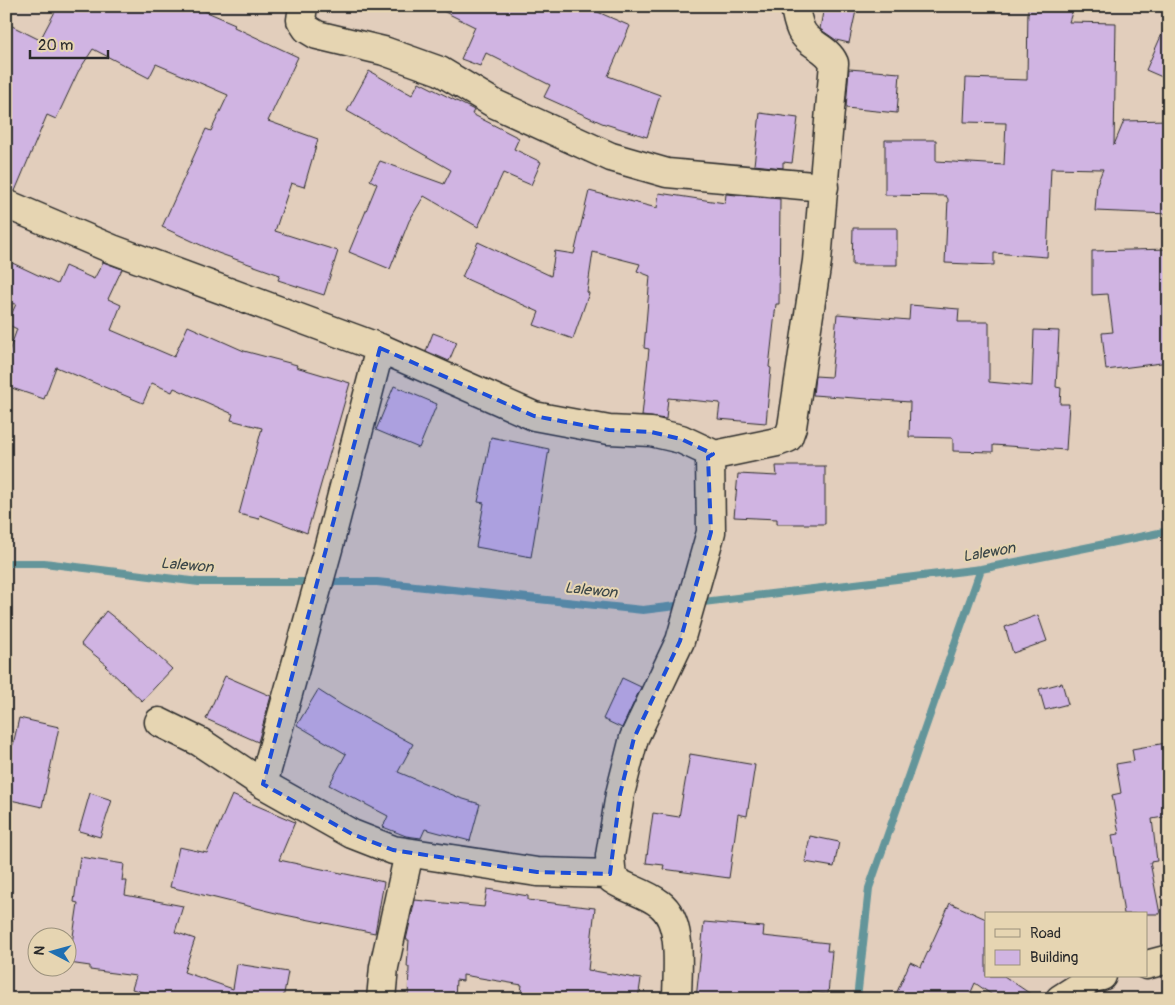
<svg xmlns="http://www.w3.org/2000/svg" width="1175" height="1005" font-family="Pangolin,sans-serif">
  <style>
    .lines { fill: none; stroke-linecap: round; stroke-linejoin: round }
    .stream { stroke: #64959a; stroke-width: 8 }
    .building { fill: #d0b4e2; stroke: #2b2b2b }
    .minor-casing { stroke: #2b2b2b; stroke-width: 31 }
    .minor { stroke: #e6d5b2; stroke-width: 28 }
    .marked { fill: #1d4ed8; fill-opacity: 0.2; stroke: #1d4ed8; stroke-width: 4; stroke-dasharray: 10 6; stroke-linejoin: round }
    .labels { text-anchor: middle; stroke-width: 4; stroke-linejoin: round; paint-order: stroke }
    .water-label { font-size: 15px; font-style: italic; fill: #394547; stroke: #e6d5b2 }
  </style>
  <rect width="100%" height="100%" fill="#e2cebc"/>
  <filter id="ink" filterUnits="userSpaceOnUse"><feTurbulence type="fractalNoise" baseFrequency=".02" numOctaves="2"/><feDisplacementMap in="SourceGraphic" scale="10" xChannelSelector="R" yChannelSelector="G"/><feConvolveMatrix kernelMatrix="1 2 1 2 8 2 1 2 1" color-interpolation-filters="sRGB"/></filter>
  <g filter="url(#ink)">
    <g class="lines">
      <path class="stream" d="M6,563h38l155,19h114
        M325,582h52l266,28 41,-5
        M695,603l286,-34 188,-38
        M857,999l12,-111 112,-319"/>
    </g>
    <path class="building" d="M58,6h135l42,18 -1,3 64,30 -30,64 50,18 -14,48 -13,-4 -16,48 63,20 -14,44 -46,-15 2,-5 -62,-22 -56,-26 44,-98 5,2 17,-36 -72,-31 -7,14 -56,-29 -15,23 -22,47 -9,-4 -32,76 -9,-2v-166l34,17z
      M433,6h151l46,20 -22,50 52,19 -13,42 -45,-14 -58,-26 6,-12 -64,-32 -6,13 -19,-7 14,-32z
      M824,6h33l-8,37 -13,-3 -16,-11z
      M1028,6h46l-5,16 47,1 -2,122 10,-24 45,-1v94l-74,-3 2,-27 6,-15 -52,-1 -4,89 -53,-4v12l-49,-2 3,-64 -2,-3 -61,-1v-55h51v21l68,4 2,-42 -42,-1 2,-44 61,2z
      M1169,18v62l-23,-10z
      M849,69l51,4 -3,40 -51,-5z
      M369,71l43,24 7,-13 55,28 -2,4 47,24 -5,11 27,13 -10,23 -28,-12 -25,54 -54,-31 -15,25 -19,48 -41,-17 28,-68 -7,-4 10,-19 64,23 7,-14 -104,-59z
      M760,113l38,5 -6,45 -9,-1v6l-29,-3z
      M589,191l68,17 2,-15 66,10 1,-9 54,5 -1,105h-3l-7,63 2,1 -5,55 -48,-4 2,-16 -52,-5 -2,21 -24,-3 7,-67 -5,-1 6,-72 -13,-5 3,-7 -47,-12 -6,40 2,1 -16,46 -39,-14 5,-13 -77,-35 16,-35 73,34 4,-25 19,3z
      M853,228h44v37h-45z
      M1169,249v113l-63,8 -4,-37 11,-1 -5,-38 -16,1v-44z
      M6,260l51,24 8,-18 29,13 9,-17 19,7 -14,30 13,6 -10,25 63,27 14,-31 56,25 53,14 -1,2 54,16 -43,150 -47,-18 -1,4 -20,-5 23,-86 -31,-8 2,-6 -59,-26 -2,4 -20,-9 -9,20 -87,-36 -12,32 -38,-13v-26l11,-31 -10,-5 9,-20 -10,-1z
      M910,305l49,4 -1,13h31v60l43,4 2,-56 25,1 -3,56 5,1 -1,16h9l-3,46 -73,-5v7l-40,-1v-13l-44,-1 1,-35 -97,-7 2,-19 16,1 6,-63 72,6z
      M433,333l24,9 -8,19 -23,-10z
      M394,386l43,18 -18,44 -43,-18z
      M491,437l58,12 -18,108 -55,-10 8,-44 -6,-1z
      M776,466h49v58h-48v-5l-43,-2 4,-43 39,2z
      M106,611l25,20 41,38 -30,32 -37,-35 2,-1 -26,-21z
      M1038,615l9,26 -34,12 -8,-26z
      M225,676l46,20 -13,46 -52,-23z
      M622,678l19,9 -19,41 -19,-9z
      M1062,683l6,21 -23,6 -6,-21z
      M318,690l25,16 70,38 -15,28 62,26 20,6 -10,37 -45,-12 -4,9 -15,-2 -23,-9 5,-11 -59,-31 17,-31 -49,-29z
      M19,718l40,9 -17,80 -36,-8v-56l7,2z
      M1166,743l3,13v60l-17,3 5,42 -7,1 10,52h-36l-12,-79 7,-1 -7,-39 9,-2 -5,-29 18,-3 -2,-12z
      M690,754l65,11 -8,51 -9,-2 -9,64 -66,-9 1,-4 -18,-2 7,-50 26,4z
      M90,793l22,7 -12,37 -21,-6z
      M232,795l63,27 -16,38 105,22 -9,51 -90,-18 -115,-28 9,-40 28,6z
      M810,836l29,6 -5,25 -29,-5z
      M80,857l44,7 -2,17h5l-2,14 58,11 -8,26 20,7 -11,33 49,17 4,-25 51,8 -5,27h-117l-34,-10 4,-13 -46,-6v-4l-21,-3 9,-60 -4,-1z
      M487,889l41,7v4l67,8 -7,62 53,9 -3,20h-118l2,-14 -59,-10v6l-7,-1 -1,19h-47l1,-32h-2l2,-27h-3l9,-40 69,7z
      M950,903l36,16v57h18l34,23h-40l-23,-16 -7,16h-74l16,-37 11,5z
      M704,922l60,5 -1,9 65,7 -1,8h5l-4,43 -20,-2 -1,7h-111z"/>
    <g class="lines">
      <g class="minor-casing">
        <path id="minor" d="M303,6l-2,14 6,9 10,6 67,16 56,20 55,33 116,53 56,16 157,14
          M6,204l106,45 268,99
          M159,722l41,20 63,42 89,50 41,16 144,22 73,2
          M263,784l65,-235 52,-201 154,68 75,14 42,2 30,7 32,15
          M1146,965l23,-6
          M381,999l3,-32 25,-114
          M677,999c0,-27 7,-77 -17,-95 -14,-11 -33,-15 -48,-25l-2,-23 10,-62 14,-56 46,-97 31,-109 -1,-76 67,-14 11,-4 4,-11 25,-166 17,-198c-7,-16 -26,-18 -33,-33 -3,-7 -5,-16 -6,-24
          M1060,999l33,-21 9,-2"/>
      </g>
      <use href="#minor" class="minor"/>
    </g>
  </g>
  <path class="marked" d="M380,348l154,68 75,14 42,2 30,7 32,15 -5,3 3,75 -31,109 -46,97 -14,56 -10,80 -73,-2 -144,-22 -41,-16 -89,-50z"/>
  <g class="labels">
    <g class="water-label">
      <text transform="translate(989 552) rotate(-10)" y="5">Lalewon</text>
      <text transform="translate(187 565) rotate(5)" y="5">Lalewon</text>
      <text transform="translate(591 590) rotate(6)" y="5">Lalewon</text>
    </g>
  </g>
  <rect width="1175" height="1005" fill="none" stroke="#e6d5b2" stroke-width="25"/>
  <rect x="12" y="12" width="1150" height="980" fill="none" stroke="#2b2b2b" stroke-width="2" filter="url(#ink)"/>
  <rect x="985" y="912" width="162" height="65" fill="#e6d5b2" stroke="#9b917c"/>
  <rect x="995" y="929" width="25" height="8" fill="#e6d5b2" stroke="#9b917c"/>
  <text x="1030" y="938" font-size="15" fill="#2b2b2b">Road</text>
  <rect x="995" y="950" width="25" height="15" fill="#d0b4e2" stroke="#9b917c"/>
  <text x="1030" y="962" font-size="15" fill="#2b2b2b">Building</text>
  <g transform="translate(52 952) rotate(276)"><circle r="24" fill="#e6d5b2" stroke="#9b917c"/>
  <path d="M0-4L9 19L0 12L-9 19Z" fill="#1f6fb2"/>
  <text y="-8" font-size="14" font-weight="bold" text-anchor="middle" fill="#2b2b2b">N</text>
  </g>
  <path d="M30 50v8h78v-8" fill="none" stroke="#2b2b2b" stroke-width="2.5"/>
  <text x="38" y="50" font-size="15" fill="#2b2b2b" stroke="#e6d5b2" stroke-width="4" paint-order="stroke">20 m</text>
</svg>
